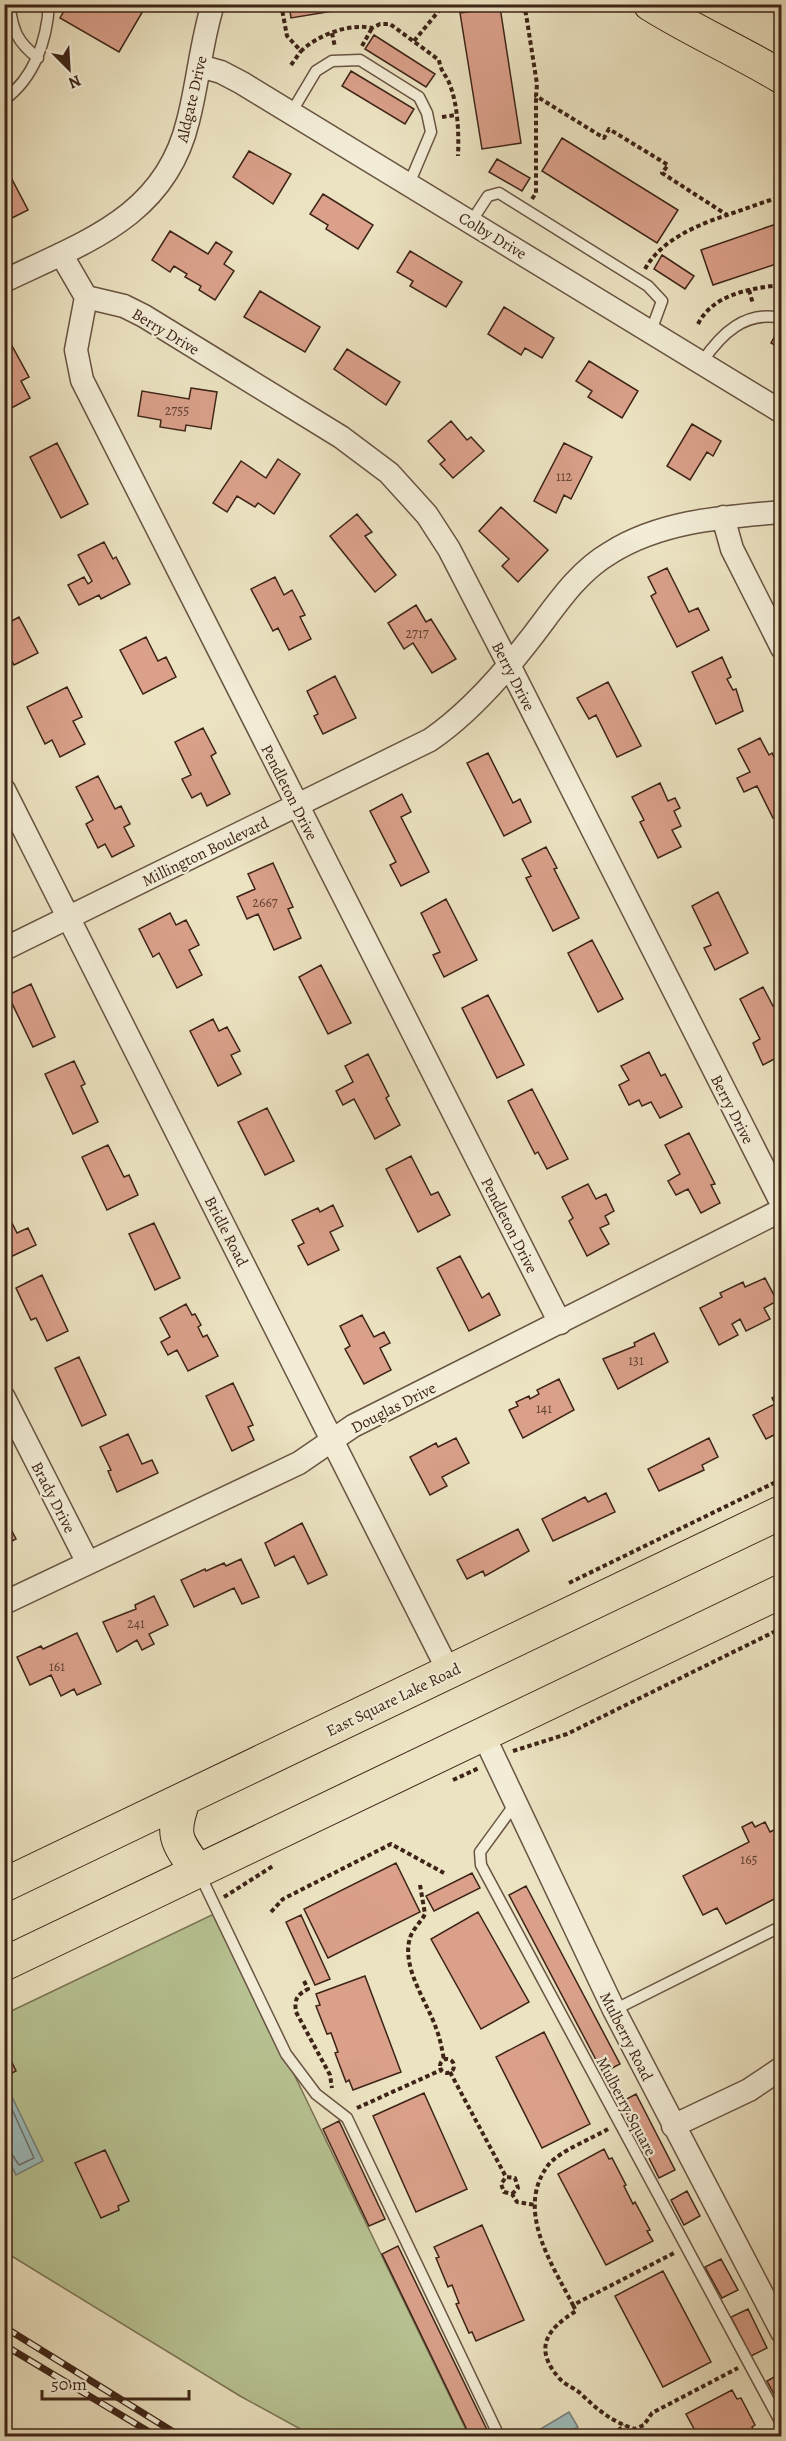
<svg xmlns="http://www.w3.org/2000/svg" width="786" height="2441" font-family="Alegreya,serif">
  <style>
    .green { fill: #b8c393; stroke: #7a7455; stroke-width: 1.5 }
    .water { fill: #9cbcbd; stroke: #767f7b; stroke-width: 1.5 }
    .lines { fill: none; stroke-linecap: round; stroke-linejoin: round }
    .shore { stroke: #6c706a; stroke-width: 1.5 }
    .building { fill: #daa08a; stroke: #3d2417; stroke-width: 1.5 }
    .lane-casing { stroke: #695442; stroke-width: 13 }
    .street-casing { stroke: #695442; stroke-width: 25 }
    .primary-casing { stroke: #3d2417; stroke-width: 35 }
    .highway-casing { stroke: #3d2417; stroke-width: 35 }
    .path { stroke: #3d2417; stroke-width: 4; stroke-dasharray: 4.5 3; stroke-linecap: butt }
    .lane { stroke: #f3edd7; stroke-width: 10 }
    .street { stroke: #f3edd7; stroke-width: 22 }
    .primary { stroke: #ece3c2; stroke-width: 33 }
    .highway { stroke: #ece3c2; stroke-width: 33 }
    .rail-casing { stroke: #3d2417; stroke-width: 7 }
    .rail { stroke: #f3edd7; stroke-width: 4.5; stroke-dasharray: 14; stroke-linecap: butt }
    .labels { text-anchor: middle; stroke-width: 4.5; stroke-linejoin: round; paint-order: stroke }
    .number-label { font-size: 14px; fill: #644334 }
    .street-label { font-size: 16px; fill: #3d2417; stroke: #f3edd7 }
  </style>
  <rect width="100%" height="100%" fill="#ece3c2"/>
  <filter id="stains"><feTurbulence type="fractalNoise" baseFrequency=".00333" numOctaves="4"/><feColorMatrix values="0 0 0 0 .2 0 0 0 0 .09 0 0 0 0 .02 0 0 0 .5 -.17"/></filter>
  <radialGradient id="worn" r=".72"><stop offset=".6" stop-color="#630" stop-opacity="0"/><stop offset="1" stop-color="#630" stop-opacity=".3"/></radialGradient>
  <path class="green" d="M216,1913l253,523h-156l-73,-40 -235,-144v-238z"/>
  <path class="water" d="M12,2097l31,64 -27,14 -11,-23v-51z
    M569,2412l9,15 -15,9h-30l-1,-2z"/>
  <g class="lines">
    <path class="shore" d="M4,2106l7,1 23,51 -15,7 -8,-12 -7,-2"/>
  </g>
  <path class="building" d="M68,4h79l-28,48 -59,-34z
    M289,4h87l-85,14z
    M500,7l21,136 -39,6 -22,-136z
    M374,35l61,39 -9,13 -61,-38z
    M351,71l63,38 -9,15 -63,-38z
    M562,138l116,72 -21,33 -115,-72z
    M249,151l42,23 -18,30 -40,-27z
    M497,159l33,19 -8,13 -33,-19z
    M4,164l24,46 -24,12z
    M323,194l50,31 -15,24 -32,-20 2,-4 -18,-11z
    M782,222v40l-69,23 -12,-35z
    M170,231l38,23 8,-12 16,10 -8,12 10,7 -19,29 -16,-10 2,-4 -16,-9 2,-3 -13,-8 -4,6 -18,-12z
    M410,251l52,31 -16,25 -36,-21 3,-5 -16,-9z
    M662,255l32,21 -9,13 -31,-20z
    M260,291l60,36 -15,25 -61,-35z
    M504,307l50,31 -12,20 -17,-10 -4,7 -33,-21z
    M780,327l2,1v21l-11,-6z
    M5,333l24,44 -8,4 9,17 -24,13 -2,-4z
    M347,349l53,33 -14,23 -52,-36z
    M589,361l49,30 -16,27 -34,-21 4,-6 -16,-10z
    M191,388l26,4 -6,37 -25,-4 -1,6 -25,-4 1,-7 -23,-4 4,-25 47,8z
    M451,421l16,19 4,-3 13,14 -31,27 -13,-14 5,-4 -17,-19z
    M692,424l29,17 -8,15 -6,-4 -17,28 -23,-14z
    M57,443l31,61 -27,14 -31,-61z
    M564,443l28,14 -21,42 -7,-4 -8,18 -22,-12z
    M278,459l22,15 -26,40 -16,-11 -3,4 -18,-11 -10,16 -14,-9 28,-42 25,17z
    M501,507l47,43 -30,32 -16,-16 7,-7 -30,-28z
    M357,514l15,18 -7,4 31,39 -21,17 -45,-56z
    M104,542l9,17 3,-2 14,27 -29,15 -2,-4 -20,10 -11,-20 16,-8 4,7 4,-3 -14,-26z
    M667,568l22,44 9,-4 11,22 -32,17 -26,-51 5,-3 -8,-16z
    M275,577l9,18 8,-5 13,25 -5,2 11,22 -22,11 -11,-22 -5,3 -22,-42z
    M416,605l10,17 5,-3 25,40 -24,14 -19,-30 -9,6 -16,-26z
    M19,617l19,36 -24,12 -10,-18v-22z
    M146,637l12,24 8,-4 10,20 -33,17 -23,-44z
    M722,657l9,20 -4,2 6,11 3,-1 7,22 -27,13 -24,-52z
    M335,676l21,42 -33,16 -9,-18 4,-2 -11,-23z
    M608,682l33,64 -24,11 -21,-42 -7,4 -12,-21z
    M67,687l15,30 -9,4 12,23 -25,13 -8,-17 -7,4 -18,-37z
    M203,728l13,25 -5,3 19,38 -23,12 -6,-13 -9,5 -10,-19 9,-4 -16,-33z
    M760,738l9,17 3,-2 10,20v41l-9,4 -16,-32 -13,6 -7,-14 13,-6 -12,-23z
    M488,753l25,50 7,-4 11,23 -27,14 -37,-73z
    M98,776l17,33 6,-3 9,18 -6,3 10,19 -22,11 -7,-13 -7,4 -12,-24 7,-4 -17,-33z
    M660,783l8,18 7,-3 5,10 -6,3 7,15 -9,4 9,17 -23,11 -18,-36 4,-2 -12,-23z
    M402,794l9,18 -10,5 28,55 -28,14 -11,-21 6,-3 -26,-51z
    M546,847l11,21 -3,1 25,49 -26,13 -27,-53 5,-2 -9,-17z
    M273,863l20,44 -5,2 13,29 -27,12 -16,-36 -11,5 -10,-22 18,-8 -7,-15z
    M718,892l30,61 -33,17 -11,-22 7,-3 -19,-39z
    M446,899l31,61 -33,17 -11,-22 7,-3 -19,-39z
    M170,913l6,12 10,-5 13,25 -10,5 13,25 -25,13 -18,-35 -6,4 -14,-28z
    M592,940l31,59 -25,13 -30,-59z
    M321,965l30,58 -23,11 -29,-57z
    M31,984l24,53 -22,10 -25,-52z
    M763,987l10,19 9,-5v54l-19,10 -10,-22 7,-4 -20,-40z
    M488,995l36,70 -27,13 -35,-70z
    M213,1019l6,12 8,-4 13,24 -9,4 10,19 -23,12 -28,-55z
    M649,1052l12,24 4,-2 17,33 -22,11 -9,-16 -9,4 -3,-6 -10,5 -10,-20 10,-5 -8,-14z
    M368,1054l21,42 -3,2 14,27 -25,14 -21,-40 -11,6 -7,-14 17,-9 -8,-16z
    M74,1061l11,23 -4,2 17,36 -25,12 -28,-60z
    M532,1089l36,70 -21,10 -9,-17 -3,2 -27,-53z
    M267,1108l27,53 -29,14 -27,-53z
    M689,1133l26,51 -4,1 9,18 -19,10 -13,-24 -12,6 -8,-14 12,-7 -15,-29z
    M108,1145l16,32 5,-2 9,20 -31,15 -25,-53z
    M411,1156l20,39 7,-3 12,23 -32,17 -32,-63z
    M588,1184l8,15 10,-5 8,17 -9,5 4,8 -9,4 9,16 -22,12 -18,-35 4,-3 -11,-21z
    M333,1205l10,21 -13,6 9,18 -31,15 -10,-19 6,-3 -12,-23 26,-12 2,4z
    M4,1207l13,26 11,-5 8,17 -32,15z
    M154,1223l26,55 -25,12 -26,-56z
    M460,1256l22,42 7,-5 11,22 -31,16 -32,-63z
    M42,1275l26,56 -21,10 -11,-23 -5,2 -15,-32z
    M765,1278l12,23 -13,7 6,11 -24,12 -6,-12 -8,5 6,11 -19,10 -19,-37 22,-11 -2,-4 23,-11 2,5z
    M186,1304l6,11 3,-1 6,11 -3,2 5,10 4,-2 11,21 -30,15 -11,-21 -9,5 -7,-13 9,-5 -10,-19z
    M362,1315l12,22 10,-5 6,11 -10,5 11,22 -27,14 -19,-35 5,-3 -10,-20z
    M654,1333l14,29 -50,27 -15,-30 32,-13 -1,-3z
    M79,1357l27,58 -24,11 -27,-58z
    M559,1379l15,31 -51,28 -14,-28 9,-4 -2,-4 13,-6 1,3 9,-5 -2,-4z
    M233,1383l20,42 -5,2 6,13 -22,11 -26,-55z
    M782,1392v39l-16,8 -13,-24 22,-11 -3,-6z
    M128,1434l14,30 10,-4 6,13 -41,19 -9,-21 3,-1 -11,-23z
    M456,1438l13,25 -27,14 5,9 -17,9 -20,-38 26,-14 2,4z
    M709,1438l9,19 -16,8 2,5 -45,21 -11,-22z
    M606,1493l9,19 -62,29 -11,-22 43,-22 3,5z
    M6,1520l10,19 -12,6v-24z
    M302,1523l25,52 -19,9 -14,-28 -19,10 -10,-23z
    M518,1529l11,22 -44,25 -2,-5 -16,8 -10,-19z
    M241,1559l18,38 -17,7 -8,-16 -40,19 -13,-27 24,-11 1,2 18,-8 2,3z
    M154,1596l14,29 -19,9 5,10 -12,6 -5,-10 -20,12 -14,-30 33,-13 -1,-4z
    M77,1633l24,51 -24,11 -3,-6 -13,7 -10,-21 -21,10 -13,-28 24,-11 2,3z
    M752,1822l3,5 10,-5 5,10 12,-6v73l-2,-3 -54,28 -9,-16 -14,7 -20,-39 66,-34 -7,-15z
    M396,1863l24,49 -92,46 -24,-49z
    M472,1873l8,15 -46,23 -8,-15z
    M526,1886l94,178 -17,9 -94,-178z
    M478,1912l51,90 -48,27 -50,-90z
    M301,1915l29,64 -15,6 -29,-63z
    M365,1976l36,96 -48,18 -4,-10 -3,2 -11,-29 3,-1 -7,-19 -4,1 -11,-28 4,-1 -4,-11z
    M544,2032l46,92 -48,24 -46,-91z
    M4,2046l12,25 -12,6z
    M424,2093l43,96 -51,23 -43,-96z
    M636,2094l39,76 -16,8 -38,-76z
    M339,2121l46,98 -16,7 -46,-97z
    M604,2149l5,10 3,-1 14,27 -2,1 9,18 2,-2 15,28 -3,1 6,10 -47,24 -48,-91z
    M105,2150l24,51 -11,5 1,4 -18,8 -26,-55z
    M687,2191l13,25 -16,9 -13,-25z
    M482,2225l42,95 -48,21 -4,-9 -3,1 -13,-29 3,-1 -7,-18 -4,2 -12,-29 3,-1 -5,-10z
    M398,2246l92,190h-20l-88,-182z
    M721,2259l17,31 -16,8 -17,-31z
    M663,2271l48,91 -48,25 -48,-91z
    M748,2309l19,39 -16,8 -20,-39z
    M781,2373h1v36l-15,-28z
    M732,2390l5,9 4,-1 14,27 -3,2 5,9h-59l-12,-22z"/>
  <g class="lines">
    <g class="lane-casing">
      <path id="lane" d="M9,4c4,27 8,38 29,54
        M4,100c30,-22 43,-59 45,-96
        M291,113l25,-42 16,-10 28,-1 59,37 8,16 4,19 -22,52
        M471,222l17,-26 11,-3 149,93 14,15 -11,30
        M702,362c19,-28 43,-52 80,-44
        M515,1804l-35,48 1,13 301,560
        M200,1875l86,179 30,40 31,24 152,318
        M614,2010l168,-84"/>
    </g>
    <g class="street-casing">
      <path id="street" d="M200,66l21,6 21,11 540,329
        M61,254l25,43 -10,53 6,30 478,943
        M4,281c81,-39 161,-64 184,-160 10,-38 13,-79 25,-117
        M86,297l38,9 20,10 197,121 48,36 38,42 22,34 60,116 273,539
        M723,517l9,32 50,99
        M4,790l445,882
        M4,949l426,-209c38,-26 69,-61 97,-97 25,-31 47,-69 83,-90 51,-32 113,-36 172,-41
        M4,1398l84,165
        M4,1603l295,-140 54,-37 429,-216
        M483,1734l131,276 168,322
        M673,2126l76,-36 33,-22"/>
    </g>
    <g class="primary-casing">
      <path id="primary" d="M650,4c43,27 89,47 132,73"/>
    </g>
    <g class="highway-casing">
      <path id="highway" d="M184,1799c-13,36 -9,41 14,72
        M4,1885l778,-373
        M4,1964l778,-373"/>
    </g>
    <path class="path" d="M281,4l6,32 14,15c17,-16 48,-28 71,-23l8,-4h10l49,36c2,13 7,14 11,25 8,21 9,49 8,71
      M522,4l4,10 11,70 -1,12 68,42 5,-9 59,36 -6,8 65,42 55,-19
      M332,33l3,14
      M414,41l28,-34
      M362,46l10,-18
      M291,65l10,-14
      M442,117l14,-2
      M532,199l4,-6v-96
      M645,269c16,-29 52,-44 82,-54
      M749,290l4,14
      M698,324c15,-30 53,-36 84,-39
      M569,1583l213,-104
      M513,1751l54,-17 215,-106
      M453,1780l26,-12
      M420,1885l5,29c-4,8 -13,16 -15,24 -9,29 17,64 26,90 4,10 6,21 8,32
      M224,1897l49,-31
      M271,1912l12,-13 108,-55 53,29
      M304,1981l4,8c-11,6 -14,10 -12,23l34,63 2,13
      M440 2066a7 7 0 1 1 14 0a7 7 0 1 1-14 0Z
      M450,2072l56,105
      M357,2108l84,-38
      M608,2129c-15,9 -48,22 -59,35 -35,45 3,100 24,141l101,-52
      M512,2194l6,-6 -3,-10 -9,-1 -5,7 3,8 8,2 5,8 19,3
      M573,2305l3,6c-29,18 -43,37 -17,67 6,7 16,10 22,16 17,16 31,28 54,35l9,-4 8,-12 86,-45
      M613,2436l11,-11"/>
    <use href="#lane" class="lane"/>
    <use href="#street" class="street"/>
    <use href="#primary" class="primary"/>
    <use href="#highway" class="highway"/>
    <g class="rail-casing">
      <path id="rail" d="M4,2327l176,109
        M4,2345l152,91"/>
    </g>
    <use href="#rail" class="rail"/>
  </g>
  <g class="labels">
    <g class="number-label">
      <text x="177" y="415">2755</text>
      <text x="564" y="481">112</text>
      <text x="417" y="638">2717</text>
      <text x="265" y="907">2667</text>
      <text x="636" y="1365">131</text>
      <text x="544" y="1413">141</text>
      <text x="136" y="1628">241</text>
      <text x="57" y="1671">161</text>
      <text x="749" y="1864">165</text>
    </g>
    <g class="street-label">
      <text transform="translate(191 99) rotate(-77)" y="6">Aldgate Drive</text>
      <text transform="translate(493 235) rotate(31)" y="6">Colby Drive</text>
      <text transform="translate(166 331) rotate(31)" y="6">Berry Drive</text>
      <text transform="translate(514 676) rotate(63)" y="6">Berry Drive</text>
      <text transform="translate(290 792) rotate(63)" y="6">Pendleton Drive</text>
      <text transform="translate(205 851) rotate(-26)" y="6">Millington Boulevard</text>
      <text transform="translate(733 1109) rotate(63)" y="6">Berry Drive</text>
      <text transform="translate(510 1225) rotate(63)" y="6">Pendleton Drive</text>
      <text transform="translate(227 1231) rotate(63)" y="6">Bridle Road</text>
      <text transform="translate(393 1407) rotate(-27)" y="6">Douglas Drive</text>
      <text transform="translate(54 1497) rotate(63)" y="6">Brady Drive</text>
      <text transform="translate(393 1699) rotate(-26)" y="6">East Square Lake Road</text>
      <text transform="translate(627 2036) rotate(63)" y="6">Mulberry Road</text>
      <text transform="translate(627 2106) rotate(62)" y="6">Mulberry Square</text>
    </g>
  </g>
  <rect width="786" height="2441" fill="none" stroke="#ece3c2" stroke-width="24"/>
  <rect x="6" y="6" width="774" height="2429" fill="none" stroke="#3d2417" stroke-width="3"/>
  <rect x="12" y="12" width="762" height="2417" fill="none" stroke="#3d2417" stroke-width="1.5"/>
  <g transform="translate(69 69) rotate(156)" stroke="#f3edd7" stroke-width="4.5" paint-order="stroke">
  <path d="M0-4.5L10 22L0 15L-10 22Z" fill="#3d2417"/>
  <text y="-9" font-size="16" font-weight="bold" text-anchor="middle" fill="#3d2417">N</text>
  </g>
  <path d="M42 2390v9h147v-9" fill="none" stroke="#3d2417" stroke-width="3"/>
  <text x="51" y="2390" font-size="18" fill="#3d2417" stroke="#f3edd7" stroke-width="4.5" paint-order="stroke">50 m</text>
  <rect width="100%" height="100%" filter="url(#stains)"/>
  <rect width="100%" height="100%" fill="url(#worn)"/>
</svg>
